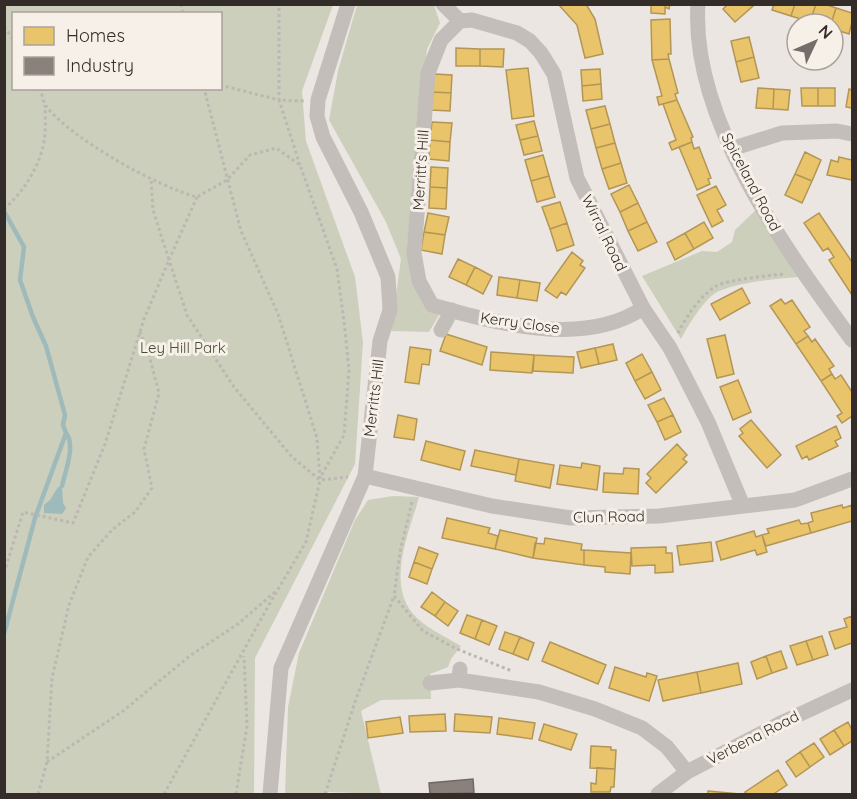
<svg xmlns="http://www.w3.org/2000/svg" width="857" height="799" font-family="Quicksand,sans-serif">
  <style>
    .green { fill: #cccfbc; fill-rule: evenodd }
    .water { fill: #9fbaba }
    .homes { fill: #e9c46a; stroke: #b39656; stroke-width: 1.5 }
    .industry { fill: #8a817c; stroke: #706863; stroke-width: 1.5 }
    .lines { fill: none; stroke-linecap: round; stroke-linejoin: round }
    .stream { stroke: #9fbaba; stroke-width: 4.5 }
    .path { stroke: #bdb7b2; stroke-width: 3; stroke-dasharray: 3 3; stroke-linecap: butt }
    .street { stroke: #c4beba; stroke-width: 15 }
    .labels { text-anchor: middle; stroke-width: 6; stroke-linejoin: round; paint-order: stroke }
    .street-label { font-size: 15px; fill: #342c29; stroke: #f7f0e8 }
    .park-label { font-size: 15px; fill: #444f2f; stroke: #f7f0e8 }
  </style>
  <rect width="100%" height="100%" fill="#ebe6e1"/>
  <path class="green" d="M5,5h328l-31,86 4,50 49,136 8,65 -8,122 -100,194 -1,136h-249zM14,14h206v74h-206z
    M357,5h77l6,18 -13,26 -20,199 11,40 21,27 -10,17 -38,-1 10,-72 -15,-37 -57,-102 9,-49z
    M756,210l42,67c-23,2 -57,5 -79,14 -14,6 -31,35 -38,48l-39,-63 60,-25 15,1 15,-10 3,-12z
    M393,496l26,1c-10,37 -35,89 -2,121 13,12 29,19 44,28l-10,13 -3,8 -18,7 1,25 -50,1 -20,11 20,83 -53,-2v2h-43l3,-87 11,-54 56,-133 13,-20z"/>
  <path class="water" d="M62,486l1,17 3,5 -4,6 -18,-1v-8l6,-5 8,-13z"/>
  <path class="homes" d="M558,4h28l9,15 8,35 -18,4 -8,-33z
    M651,4h19l-1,5 -4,-2v7l-14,-1z
    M728,4h24l1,2 -18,16 -12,-13z
    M774,4h21l-4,12 -19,-6z
    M795,4h21l-6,18 -19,-6z
    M816,4h8l12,4 -5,16 -21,-2z
    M836,8l16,5v9l-3,12 -16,-5v-5h-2z
    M670,19l1,35h-3l1,5 -17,1 -1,-40z
    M749,37l5,20 -18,5 -5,-21z
    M456,48l24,1v17h-24z
    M480,49h24l-1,18 -23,-1z
    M754,57l5,21 -18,4 -5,-20z
    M669,59l9,34 -3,1 2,6 -18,5 -2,-8 5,-1 -10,-36z
    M528,68l6,48 -22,3 -6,-49z
    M600,69l1,15 -19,2 -1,-16z
    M434,74l18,1 -1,18 -18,-1z
    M601,84l1,15 -19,2 -1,-15z
    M758,88l16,1 -1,20 -17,-1z
    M801,88h17v18h-16z
    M818,88h17v18h-17z
    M774,89l16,1 -2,20 -15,-1z
    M849,89l3,1v18l-6,-1z
    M433,92l18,1 -1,18 -19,-1z
    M677,100l16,37 -2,1 1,4 -20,8 -3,-7 7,-3 -13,-36z
    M605,106l5,18 -19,5 -5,-19z
    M534,121l4,15 -18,4 -4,-15z
    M432,122l20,1 -2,19 -20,-2z
    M610,124l5,19 -19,5 -5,-19z
    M538,136l4,15 -18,4 -4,-15z
    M430,140l20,2 -1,19 -20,-2z
    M692,142l2,7 5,-2 12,31 -3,1 2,5 -13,6 -18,-43z
    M615,143l6,20 -19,6 -6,-21z
    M805,152l16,8 -9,21 -17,-7z
    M543,155l6,21 -18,5 -6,-21z
    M839,157l13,3v20l-25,-5 4,-15 7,2z
    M621,163l6,20 -18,6 -7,-20z
    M431,167l17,1 -1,20 -17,-1z
    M795,174l17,7 -10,22 -17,-8z
    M549,176l6,21 -18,5 -6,-21z
    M629,185l9,18 -18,9 -9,-18z
    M716,186l10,19 -9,5 6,11 -11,6 -15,-32z
    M430,187l17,1 -1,21 -17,-1z
    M560,202l7,21 -17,6 -8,-22z
    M638,203l9,19 -19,9 -8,-19z
    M428,213l21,4 -4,18 -21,-3z
    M819,213l33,49v33l-23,-35 5,-3 -6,-9 -5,3 -19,-28z
    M647,222l10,20 -19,9 -10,-20z
    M704,222l9,16 -19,11 -9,-16z
    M567,223l7,22 -17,6 -7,-22z
    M424,232l21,3 -3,19 -21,-4z
    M685,233l9,16 -19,11 -8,-17z
    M572,252l11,9 -3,4 5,3 -19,27 -5,-3 -4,6 -12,-8z
    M458,259l17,8 -9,18 -17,-8z
    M475,267l17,9 -9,18 -17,-9z
    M499,277l21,3 -3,18 -20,-3z
    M520,280l20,3 -3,18 -20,-3z
    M742,288l8,15 -30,17 -9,-16z
    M781,299l4,5 7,-4 18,27 -6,4 4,5 -12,8 -26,-38z
    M446,334l41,13 -5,18 -42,-14z
    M725,335l9,39 -17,4 -10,-39z
    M808,336l4,6 3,-3 19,27 -5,3 3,5 -11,7 -25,-37z
    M613,344l4,16 -18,4 -4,-16z
    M410,347l21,3 -2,15 -7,-1 -3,20 -14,-2z
    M595,348l4,16 -18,4 -4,-16z
    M491,352l43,3 -2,18 -42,-3z
    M642,354l10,18 -17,9 -9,-18z
    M534,355l40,2 -1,16 -40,-2z
    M652,372l9,18 -16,9 -10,-18z
    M832,374l3,5 6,-4 11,17v24l-10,7 -5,-7 5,-3 -21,-32z
    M738,380l13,32 -18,8 -13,-33z
    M664,398l9,17 -16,7 -9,-17z
    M398,415l19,4 -3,21 -20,-3z
    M673,415l8,17 -16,8 -8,-18z
    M751,420l30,35 -14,13 -28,-32 4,-3 -3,-4z
    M836,426l5,12 -6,3 3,5 -29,14 -2,-4 -5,3 -6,-13z
    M426,441l39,10 -5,19 -39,-10z
    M677,444l10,11 -4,4 4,3 -31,31 -10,-10 5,-5 -4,-4z
    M475,450l44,9 -3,16 -45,-9z
    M519,459l35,6 -4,23 -35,-7z
    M582,463l18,3 -3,24 -40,-6 3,-19 21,3z
    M624,468l15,1 -1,25 -35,-2 1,-19 19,1z
    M842,505l1,3 9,-3v16l-41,12 -3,-10 5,-2 -2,-8z
    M447,518l43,10 -2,5 10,3 -3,13 -53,-11z
    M799,520l2,4 7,-1 3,10 -45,13 -4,-11 7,-2 -2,-4z
    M500,530l37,8 -4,20 -38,-9z
    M754,531l2,6 6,-2 5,17 -10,3 -2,-5 -34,10 -5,-18z
    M545,538l37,6 -1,6h3v15l-51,-7 2,-15 9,1z
    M711,542l2,19 -33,4 -3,-19z
    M419,547l19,7 -6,15 -18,-7z
    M666,547v6h6l1,19 -18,1v-8l-23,1 -1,-18z
    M584,550l47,3 -1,21 -25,-2v-5l-21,-2z
    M414,562l18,7 -5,15 -18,-7z
    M432,592l13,10 -10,14 -14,-9z
    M445,602l13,9 -10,15 -13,-10z
    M467,615l15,5 -7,19 -15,-6z
    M852,616v27l-17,6 -6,-17 18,-5 -3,-8z
    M482,620l15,6 -8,19 -14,-6z
    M505,632l15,5 -7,17 -14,-5z
    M822,636l6,19 -15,5 -7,-19z
    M520,637l14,6 -6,17 -15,-6z
    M806,641l7,19 -16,5 -7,-19z
    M550,642l56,23 -8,19 -56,-23z
    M781,651l6,17 -15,5 -6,-17z
    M766,656l6,17 -15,6 -6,-17z
    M738,663l4,21 -41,9 -4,-21z
    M615,667l31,10 1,-4 10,3 -8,25 -40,-13z
    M697,672l4,21 -38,8 -5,-21z
    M445,714l1,17 -36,1 -1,-16z
    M455,714l37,3 -2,16 -36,-2z
    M400,717l3,16 -35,5 -2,-16z
    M499,718l36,5 -3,16 -35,-5z
    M848,722l4,8v11l-8,5 -10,-16z
    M544,724l33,10 -6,16 -32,-10z
    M834,730l10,16 -14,9 -10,-16z
    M814,743l10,14 -14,10 -10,-15z
    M591,746l20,1v3h5l-1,19 -25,-1z
    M800,752l10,15 -14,10 -10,-15z
    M597,768l18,1 -1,18h-3l-1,5h-19v-9l5,1z
    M778,770l9,15 -12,8 1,1h-29l-2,-2z
    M708,791l32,3h-32z"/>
  <path class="industry" d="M473,779l1,14 -44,1 -1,-11z"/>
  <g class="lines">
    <path class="stream" d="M4,211l20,36 -4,33 13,37 13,29 19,69 -2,10 3,8 -31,85 -31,116
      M62,486c3,-14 14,-41 4,-53"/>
    <path class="path" d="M181,4l2,10
      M4,27l10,13
      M220,85l59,15v-96
      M40,88c2,6 3,14 6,18 25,33 112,81 151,91l30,-17 23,-25 26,-7 24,17 37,104 7,52 5,49 -5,65 -24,43
      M300,165l-21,-65 25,1
      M197,197l-28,63 18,55 47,72 58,70 28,23 28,-3
      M4,209c21,-18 39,-48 41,-75 1,-10 0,-20 0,-29
      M678,333c8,-16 22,-37 38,-47 11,-6 55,-11 69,-12
      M412,502l-12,50 -6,44 29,35 34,18 55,22
      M4,573l19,-61 50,11 32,-79 39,-125 25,-59 -16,-50 -2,-32
      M47,762l76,-51 68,-56 47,-31 38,-33
      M38,794l9,-32 5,-84 17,-73 19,-48 24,-27 23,-18 17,-24 -8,-39 15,-56 -10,-38 -9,-23
      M164,794l106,-191 36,-61 14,-62 -3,-42 -39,-124 -37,-83 -37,-143
      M236,794l11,-68 -3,-70
      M325,794l31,-95 38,-103"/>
    <path class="street" d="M443,4l17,17 12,-1 45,13 13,8 11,12 13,21 23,104 66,130 27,40 11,21 27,53 35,84
      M698,4c-8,116 89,247 154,336
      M460,21l-19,19 -13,33 -14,180 5,28 13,24c63,18 152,43 211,3
      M731,149l51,-16 55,-2 15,3
      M441,330l11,-20
      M365,476l127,30 79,12 88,-2 136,-16 57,-21
      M460,669l-1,11 80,12 56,17 47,19 25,19 20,25
      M430,683l29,-3
      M270,794l11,-126 84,-192 15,-135 10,-31 -2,-33 -27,-65 -38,-75 -6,-21 1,-16 30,-96
      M658,794l29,-22 94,-49 71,-33"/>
  </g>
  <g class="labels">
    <g class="street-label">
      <text transform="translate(421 170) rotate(-86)" y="5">Merritt's Hill</text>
      <text transform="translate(751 182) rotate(62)" y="5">Spiceland Road</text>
      <text transform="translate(604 233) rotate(64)" y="5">Wirral Road</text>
      <text transform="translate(520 323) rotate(8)" y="5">Kerry Close</text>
      <text transform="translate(374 398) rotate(-83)" y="5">Merritts Hill</text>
      <text transform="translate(609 517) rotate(-1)" y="5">Clun Road</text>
      <text transform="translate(753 738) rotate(-27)" y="5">Verbena Road</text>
    </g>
    <g class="park-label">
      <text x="183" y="353">Ley Hill Park</text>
    </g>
  </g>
  <rect width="857" height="799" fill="none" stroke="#342c29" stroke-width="12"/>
  <rect x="12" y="12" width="210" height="78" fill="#f7f0e8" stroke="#a9a29c" stroke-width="1.5"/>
  <rect x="24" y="27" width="30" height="18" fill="#e9c46a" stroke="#a9a29c" stroke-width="1.5"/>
  <text x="66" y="42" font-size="18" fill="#342c29">Homes</text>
  <rect x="24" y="57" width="30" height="18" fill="#8a817c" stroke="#a9a29c" stroke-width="1.5"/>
  <text x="66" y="72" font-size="18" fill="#342c29">Industry</text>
  <g transform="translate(815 42) rotate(46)"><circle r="28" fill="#f7f0e8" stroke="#a9a29c" stroke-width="1.5"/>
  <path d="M0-4.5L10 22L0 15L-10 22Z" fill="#746d69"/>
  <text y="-9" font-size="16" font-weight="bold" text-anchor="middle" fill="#342c29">N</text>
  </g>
</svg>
